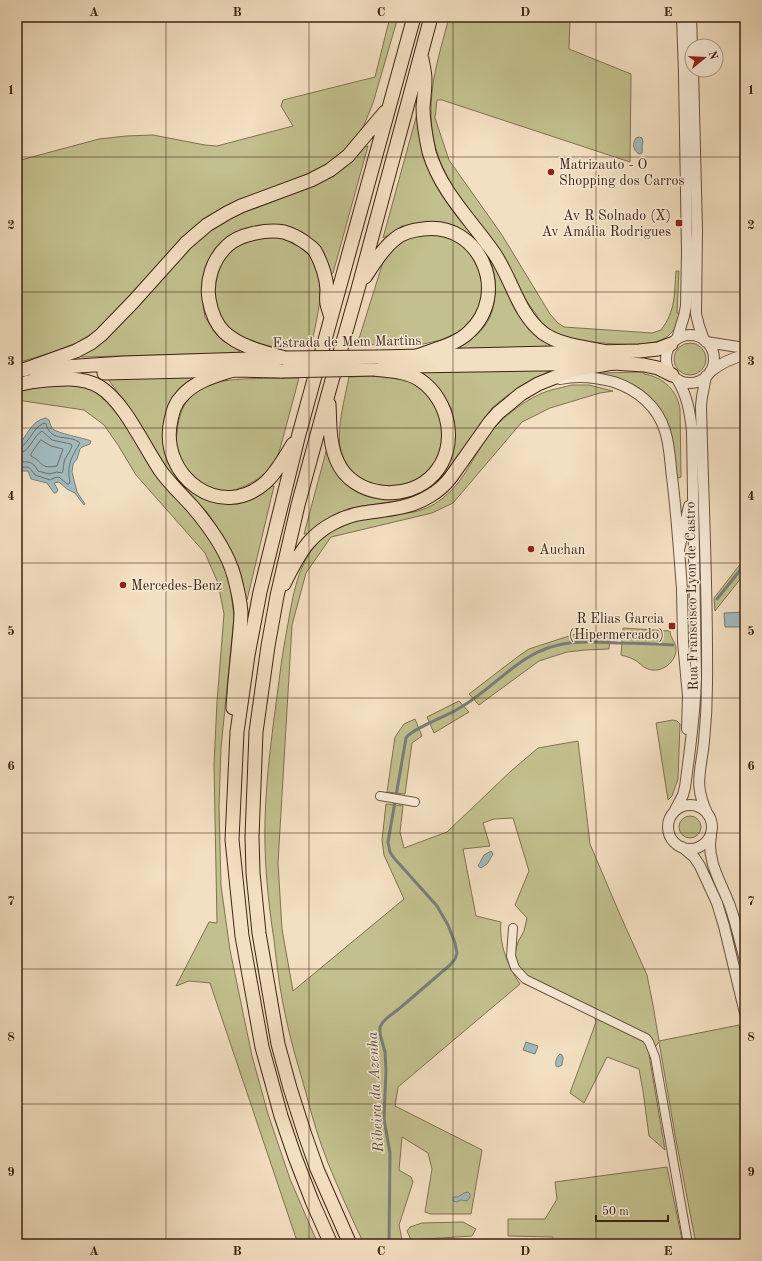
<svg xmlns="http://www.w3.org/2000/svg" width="762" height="1261" font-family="'Old Standard TT',serif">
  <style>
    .green { fill: #c2c08e; stroke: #807250 }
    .water { fill: #a1babe; stroke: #797e79 }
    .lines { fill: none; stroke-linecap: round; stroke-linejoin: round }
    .shore { stroke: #706e68; stroke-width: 1 }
    .stream { stroke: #797e79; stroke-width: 3 }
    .minor-casing { stroke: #6b523e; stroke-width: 10 }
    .tertiary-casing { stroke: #6b523e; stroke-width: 12 }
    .primary-casing { stroke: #3e2312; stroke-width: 15 }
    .trunk-casing { stroke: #3e2312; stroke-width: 15 }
    .minor { stroke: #f7ead7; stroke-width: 8 }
    .tertiary { stroke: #f7ead7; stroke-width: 10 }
    .primary { stroke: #f3dfc1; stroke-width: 13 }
    .trunk { stroke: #f3dfc1; stroke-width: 13 }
    .primary-bridge-casing { stroke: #3e2312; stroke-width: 15; stroke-linecap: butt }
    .primary-bridge { stroke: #f3dfc1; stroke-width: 13 }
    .grid { fill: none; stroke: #3e2312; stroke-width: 1; stroke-opacity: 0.55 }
    .poi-dot { fill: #8f2418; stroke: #f7ead7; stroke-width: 1.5 }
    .labels { text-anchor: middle; stroke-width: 3; stroke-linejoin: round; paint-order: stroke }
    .poi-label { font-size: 14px; fill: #3e2312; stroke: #f7ead7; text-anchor: start }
    .street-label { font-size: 14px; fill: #3e2312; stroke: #f7ead7 }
    .water-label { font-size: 15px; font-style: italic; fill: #5c5046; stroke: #f7ead7 }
    .neatline { fill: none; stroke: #3e2312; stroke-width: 1.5 }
    .grid-label { font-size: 13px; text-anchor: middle; font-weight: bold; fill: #3e2312 }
  </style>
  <rect width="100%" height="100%" fill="#f3dfc1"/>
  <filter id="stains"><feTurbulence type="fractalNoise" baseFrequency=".005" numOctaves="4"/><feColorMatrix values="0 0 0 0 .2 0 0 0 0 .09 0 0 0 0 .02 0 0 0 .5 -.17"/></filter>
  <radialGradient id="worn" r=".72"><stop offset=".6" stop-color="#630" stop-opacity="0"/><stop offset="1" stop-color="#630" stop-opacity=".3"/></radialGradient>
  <path class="green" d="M390,17h8l-25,86 -11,27 -21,25 -26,16 -82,32 -29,16 -17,14 -69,76 -20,21 -22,13 -23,9 -36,11v-202l82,-22 27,-3 27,-1 52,10 12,1 76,-20 -12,-20 2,-6 92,-23z
    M449,17h121l-1,32 62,25 -1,88 -188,-62h-5l-2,18 14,42 53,75 48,79 8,9 6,4 88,6 9,-3c15,-20 13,-35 15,-59h3l-2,42 4,1c-7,24 -20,29 -43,30 -20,1 -72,-2 -89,-13 -5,-4 -9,-11 -13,-17 -4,-5 -8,-11 -12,-17 -7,-12 -12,-26 -19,-38 -4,-7 -11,-15 -16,-22 -22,-30 -47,-58 -55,-96 -9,-45 4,-81 15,-124z
    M417,114h3l1,19 110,195 19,17 -3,3 -85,1 -2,-2c13,-8 24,-17 30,-30 6,-13 7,-37 2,-51 -1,-3 -3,-6 -4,-8 -12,-21 -31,-36 -56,-36 -18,0 -34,9 -49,16z
    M368,146l-35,127 -2,1 -7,-21 -4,-6 -7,-7 -48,-15 -15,3 -12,4 -10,5 -6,5 -7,7 -10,19 -2,37 2,12 11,17 7,7 18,9 -4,3h-6l-148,4 -6,-1 123,-119 31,-20 90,-36c19,-9 29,-19 43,-34z
    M435,234l15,3 22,16 8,17 3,13 -1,18 -6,15 -15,15 -20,9 -18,4 -66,1 26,-83c7,-10 17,-22 30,-25 7,-2 15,-2 22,-3z
    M270,237c36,0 51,26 50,60 -1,15 -6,35 -9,49l-23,1 -1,1c-6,0 -12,0 -18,-1 -17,-3 -38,-13 -48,-27 -10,-14 -7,-44 2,-59 3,-6 11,-13 17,-17 8,-5 21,-6 30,-7z
    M674 359a16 16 0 1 1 32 0a16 16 0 1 1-32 0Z
    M555,368c-22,12 -44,23 -63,40l-49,72 -20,13 -20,7 -41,6 -14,3 -21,11 -18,14h-5l23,-86 34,45 14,5 11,1 15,-1 51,-45 3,-14 -1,-18 -3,-13 -8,-14 -22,-23z
    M637,372h6l1,2c19,3 33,16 36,35l1,68 -5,2c-2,-58 -15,-87 -73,-105v-1z
    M197,375l-18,15 -11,70c13,31 47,52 81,40 7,-3 14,-9 21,-13l4,-1 -27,114h-2l-2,-16 -4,-16 -10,-21 -21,-34 -38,-39 -31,-52 -31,-43 1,-2z
    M371,376c21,1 50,3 62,24 2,3 3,8 4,11 2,6 6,12 7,18 0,4 -2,10 -3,15 -8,55 -92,56 -101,2 -3,-20 5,-49 9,-69z
    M299,378c-5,19 -10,37 -15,56 -2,7 -4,16 -7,23 -6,12 -16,21 -28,27 -8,4 -19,9 -29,7 -19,-3 -41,-24 -44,-44 -1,-4 0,-9 1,-13 1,-20 8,-37 26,-47 19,-11 73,-8 96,-9z
    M45,384h33l26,11 101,135 19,32 5,15 5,40 -13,131 -2,59 2,79 9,64 22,106 16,58 22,65 28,65h-20l-88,-261 -21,-2 -13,5 33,-64 8,1 -3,-159 3,-62 7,-88 -6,-31 -13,-30 -69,-78 -18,-30 -14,-20 -20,-15 -67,-10v-9z
    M572,385h17l24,6 -13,2 -50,15 -28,14 -69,81 -21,10 -101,24 -25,36 -14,52 -14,238 4,66 11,62 111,-92 -20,-44 -2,-15 4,-36 17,2 -3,26 4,16 43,-16 64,-61 27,-23 40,-7 12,103 28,66 29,65 6,30 6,36 80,-16 6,27v192h-49l-20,-104 -17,-98 -10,13 16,95 -16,-14 -6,-45 -4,-22 -32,-12 -23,46 -14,-10 26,-71 -4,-15 -66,-32 -9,-11 -2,-9 1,-6 2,-7 6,-11 3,-13 -12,-13 14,-34 -16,-53 -19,1 -11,4 7,23 -27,3 13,67 25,6c-2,22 6,43 19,62l-122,103 -3,19 87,44 -11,64h-40l-6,-2 7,-43 -4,-16 -26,-16 -3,33 12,7 2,5 -14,43 4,19h-39c-13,-27 -25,-54 -36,-81 -9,-23 -16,-46 -22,-70 -7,-25 -15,-50 -20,-75 -6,-26 -9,-52 -12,-78 -6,-39 -10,-79 -9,-119 1,-47 8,-94 14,-140 2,-18 5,-35 8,-52 5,-27 9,-61 28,-83 15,-17 36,-27 59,-30 28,-4 45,1 69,-18 17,-13 26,-32 37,-50 4,-5 7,-12 11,-17 15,-17 39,-35 60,-41 7,-2 14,-3 21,-5z
    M745,558v15l-30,38 -1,-13z
    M623,628l47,3c0,6 5,10 6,17 1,14 -15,26 -28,21 -6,-2 -10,-8 -15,-10 -4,-2 -9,-3 -12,-4z
    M576,634l34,1 -1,14 -24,1 -18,2 -28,9 -60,44 -10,-11 51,-39 9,-6 40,-13z
    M459,701l10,11 -35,21 -7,-16z
    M415,719l7,17 -10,7 -7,51 -18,-2 8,-55 9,-13z
    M673,720l4,1 3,3 -2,55 -6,17 -4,4 -12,-77z
    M679 827a11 11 0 1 1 22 0a11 11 0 1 1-22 0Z
    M667,1167l16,77h-25l-1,-3 -14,3h-91l1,-7 -45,-1v-17h37l12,-20 -2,-17z
    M463,1222l13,7 -4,7 -61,4 -4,-9 3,-4 12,-4z"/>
  <path class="water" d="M639,137l3,1 1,4c-2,5 0,7 -1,11l-3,1c-6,-4 -7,-10 -3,-16z
    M46,418l3,2c1,3 2,7 4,9 3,4 31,9 38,12l-1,3 -8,3 -2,2 -3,10 -4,5 -1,8 5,20 8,12 -1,1 -9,-12 -8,-4 -8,-7 -5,1 4,7 -2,3h-2l-7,-10 -16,-4 -3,-8h-11v-24c9,-9 14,-27 29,-29z
    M745,612v15h-20l-1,-14z
    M491,851l2,3 -6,10 -6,4 -3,-2 6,-11z
    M526,1042l12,4 -3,8 -12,-4z
    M560,1054l2,1 1,3 -1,7 -4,2 -2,-1c-1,-4 1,-10 4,-12z
    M468,1192l2,2v3l-3,4 -6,-1 -4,2 -4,-1v-4h5l6,-4z"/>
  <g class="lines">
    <path class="shore" d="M41,440l10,6 12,3 -6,17c-18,3 -12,-3 -26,-10v-2z
      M17,449c10,-1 15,-21 27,-26l2,1c6,20 22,9 34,19 -8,13 -14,23 -10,39l-1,2h-2l-8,-7 -5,1 -4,2 -15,-5c-8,-11 -5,-7 -18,-8
      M17,454c13,-1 15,-17 25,-23l10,9 19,4 1,2c-2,5 -4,8 -7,13 -2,5 -1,10 -3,14l-5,-1 -8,2 -11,-3c-6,-11 -10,-9 -21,-9"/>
    <path class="stream" d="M717,599l28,-35
      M389,1244l1,-91 -6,-34 2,-49 -1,-18 -5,-18v-7l3,-5 4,-4 13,-10 50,-43 5,-6 2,-6 -2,-10 -7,-18 -11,-19 -43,-48 -4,-6 -2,-10 18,-104c5,-9 41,-22 52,-29 25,-14 45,-36 69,-51 30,-19 58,-17 91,-15 19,0 37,1 55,2"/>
    <g class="minor-casing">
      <path id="minor" d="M380,796l35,6
        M513,928l-2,28 4,12 10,11 121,59 3,4 6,15 33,187"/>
    </g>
    <g class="tertiary-casing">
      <path id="tertiary" d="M691,17l1,29
        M693,70l4,160 -1,84 3,12 5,14
        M666 359a24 24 0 1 1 48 0a24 24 0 1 1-48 0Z
        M677,339l7,-23 2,-10 1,-54 -3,-178 -2,-57
        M706,342l39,6
        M710,372c11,-9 21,-14 35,-17
        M706,376l-4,21 -1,9c2,92 7,185 6,278 0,19 -1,38 -3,57 -3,32 -11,43 4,74
        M560,379c18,-4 36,-2 54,3 24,8 44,25 51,49 5,15 5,31 7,46 3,24 5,48 7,73
        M687,729l1,-33 -5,-54 -1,-53 -3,-39 10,-44
        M668 827a22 22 0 1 1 44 0a22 22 0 1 1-44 0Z
        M675,810l8,-15 2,-8c5,-36 10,-72 11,-109l-4,-247c-2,-19 -5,-36 -15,-52
        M711,836c-5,24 11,48 19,70 6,17 10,36 15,54
        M682,847l12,10 6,9 17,37 7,23 21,87"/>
    </g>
    <g class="primary-casing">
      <path id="primary" d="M378,357l261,-6 19,-2 13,-5
        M385,368l24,-2 204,-3 31,2 14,3 14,7
        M33,369l91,-6 155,-5
        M104,373l129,-3 49,1
        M17,385l22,-5"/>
    </g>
    <g class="trunk-casing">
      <path id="trunk" d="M422,59c1,6 3,14 3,20 0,9 -1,19 -2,28 0,14 3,31 6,45 12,40 42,68 65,101 18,26 24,61 49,80 18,13 43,14 64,19
        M365,277c9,-13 17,-28 30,-38 8,-7 18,-9 28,-10 57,-8 88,65 46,103 -13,13 -35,17 -52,24
        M285,358c-21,-6 -45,-11 -61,-26 -9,-9 -13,-21 -15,-33 -3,-19 4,-40 18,-53 12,-12 40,-17 57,-14 7,2 13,5 19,9 4,3 9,6 12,10 6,11 11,25 12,38 0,5 -1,10 0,15 1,5 3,9 4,14
        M23,370l53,-19 15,-8 10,-8 33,-34 52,-58 21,-18 20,-12 14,-7 70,-26 19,-10 18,-14 37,-44
        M233,370c-18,6 -38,11 -51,26 -7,7 -9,15 -11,24 -13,56 50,103 95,62 11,-10 19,-25 27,-38
        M28,382c23,-2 51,-8 72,5 25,16 43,58 60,83 9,13 21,24 32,36 17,20 35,44 42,70 3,11 6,24 7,36 0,12 -2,26 -3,39 -2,19 -4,38 -5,57
        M329,404c1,19 0,39 8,57 16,37 71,42 97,13 25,-27 16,-74 -14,-94 -13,-9 -31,-9 -46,-11
        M284,584c7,-14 15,-31 25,-42 13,-15 34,-26 54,-29 13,-2 26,-3 39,-6 19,-4 38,-15 49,-30l39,-55 8,-9 23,-19 17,-10 35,-14 40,-7
        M331,1244l-19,-43 -17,-44 -14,-41 -19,-69 -20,-111 -10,-96 5,-108 11,-77 12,-63 39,-158 115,-417
        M350,1244l-33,-75 -12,-34 -15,-47 -12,-44 -19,-111 -6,-60 -1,-36 4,-105 12,-86 9,-50 21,-91 31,-114 29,-102 73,-272"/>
    </g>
    <use href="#minor" class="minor"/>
    <use href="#tertiary" class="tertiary"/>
    <use href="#primary" class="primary"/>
    <use href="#trunk" class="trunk"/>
    <g class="primary-bridge-casing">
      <path id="primary-bridge" d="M285,358l93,-1
        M282,371l92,-2"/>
    </g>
    <use href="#primary-bridge" class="primary-bridge"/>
  </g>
  <path class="grid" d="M166,17v1227M309,17v1227M453,17v1227M596,17v1227M17,157h728M17,292h728M17,428h728M17,563h728M17,698h728M17,833h728M17,969h728M17,1104h728"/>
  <g class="poi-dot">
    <circle cx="551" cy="172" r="4"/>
    <rect x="675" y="219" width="8" height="8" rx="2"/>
    <circle cx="531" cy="549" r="4"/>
    <circle cx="123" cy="585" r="4"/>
    <rect x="668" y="622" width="8" height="8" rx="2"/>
  </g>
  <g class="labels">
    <g class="poi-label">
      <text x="559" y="169">Matrizauto - O<tspan x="559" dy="16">Shopping dos Carros</tspan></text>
      <text x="671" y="220" text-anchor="end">Av R Solnado (X)<tspan x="671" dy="16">Av Amália Rodrigues</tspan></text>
      <text x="539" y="554">Auchan</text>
      <text x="131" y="590">Mercedes-Benz</text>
      <text x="664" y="623" text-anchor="end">R Elias Garcia<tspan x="664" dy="16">(Hipermercado)</tspan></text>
    </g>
    <g class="street-label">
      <text transform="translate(347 341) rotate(-1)" y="5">Estrada de Mem Martins</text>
      <text transform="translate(691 596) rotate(-91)" y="5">Rua Franscisco Lyon de Castro</text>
    </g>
    <g class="water-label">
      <text transform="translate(375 1092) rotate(-93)" y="5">Ribeira da Azenha</text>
    </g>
  </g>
  <rect width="762" height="1261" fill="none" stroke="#f3dfc1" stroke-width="44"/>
  <g transform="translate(704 58) rotate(72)"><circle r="19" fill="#f7ead7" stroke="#ad9a88"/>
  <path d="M0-3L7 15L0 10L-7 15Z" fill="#8f2418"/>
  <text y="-6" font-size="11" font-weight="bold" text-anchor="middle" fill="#3e2312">N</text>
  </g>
  <path d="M596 1215v6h72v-6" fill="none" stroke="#3e2312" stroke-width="2"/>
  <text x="602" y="1215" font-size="12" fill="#3e2312" stroke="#f7ead7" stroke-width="3" paint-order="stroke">50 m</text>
  <rect x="22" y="22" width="718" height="1217" class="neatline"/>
  <g class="grid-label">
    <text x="94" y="16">A</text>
    <text x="237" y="16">B</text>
    <text x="381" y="16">C</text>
    <text x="525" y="16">D</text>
    <text x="668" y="16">E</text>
    <text x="11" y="94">1</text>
    <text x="751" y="94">1</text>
    <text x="11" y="229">2</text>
    <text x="751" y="229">2</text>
    <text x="11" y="365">3</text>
    <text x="751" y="365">3</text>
    <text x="11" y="500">4</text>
    <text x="751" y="500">4</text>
    <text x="11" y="635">5</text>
    <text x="751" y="635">5</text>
    <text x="11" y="770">6</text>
    <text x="751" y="770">6</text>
    <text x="11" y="905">7</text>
    <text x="751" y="905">7</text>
    <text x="11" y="1041">8</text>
    <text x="751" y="1041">8</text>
    <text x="11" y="1176">9</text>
    <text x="751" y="1176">9</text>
    <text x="94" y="1255">A</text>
    <text x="237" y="1255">B</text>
    <text x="381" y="1255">C</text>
    <text x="525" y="1255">D</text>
    <text x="668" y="1255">E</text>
  </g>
  <rect width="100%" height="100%" filter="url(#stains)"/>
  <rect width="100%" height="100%" fill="url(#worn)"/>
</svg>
